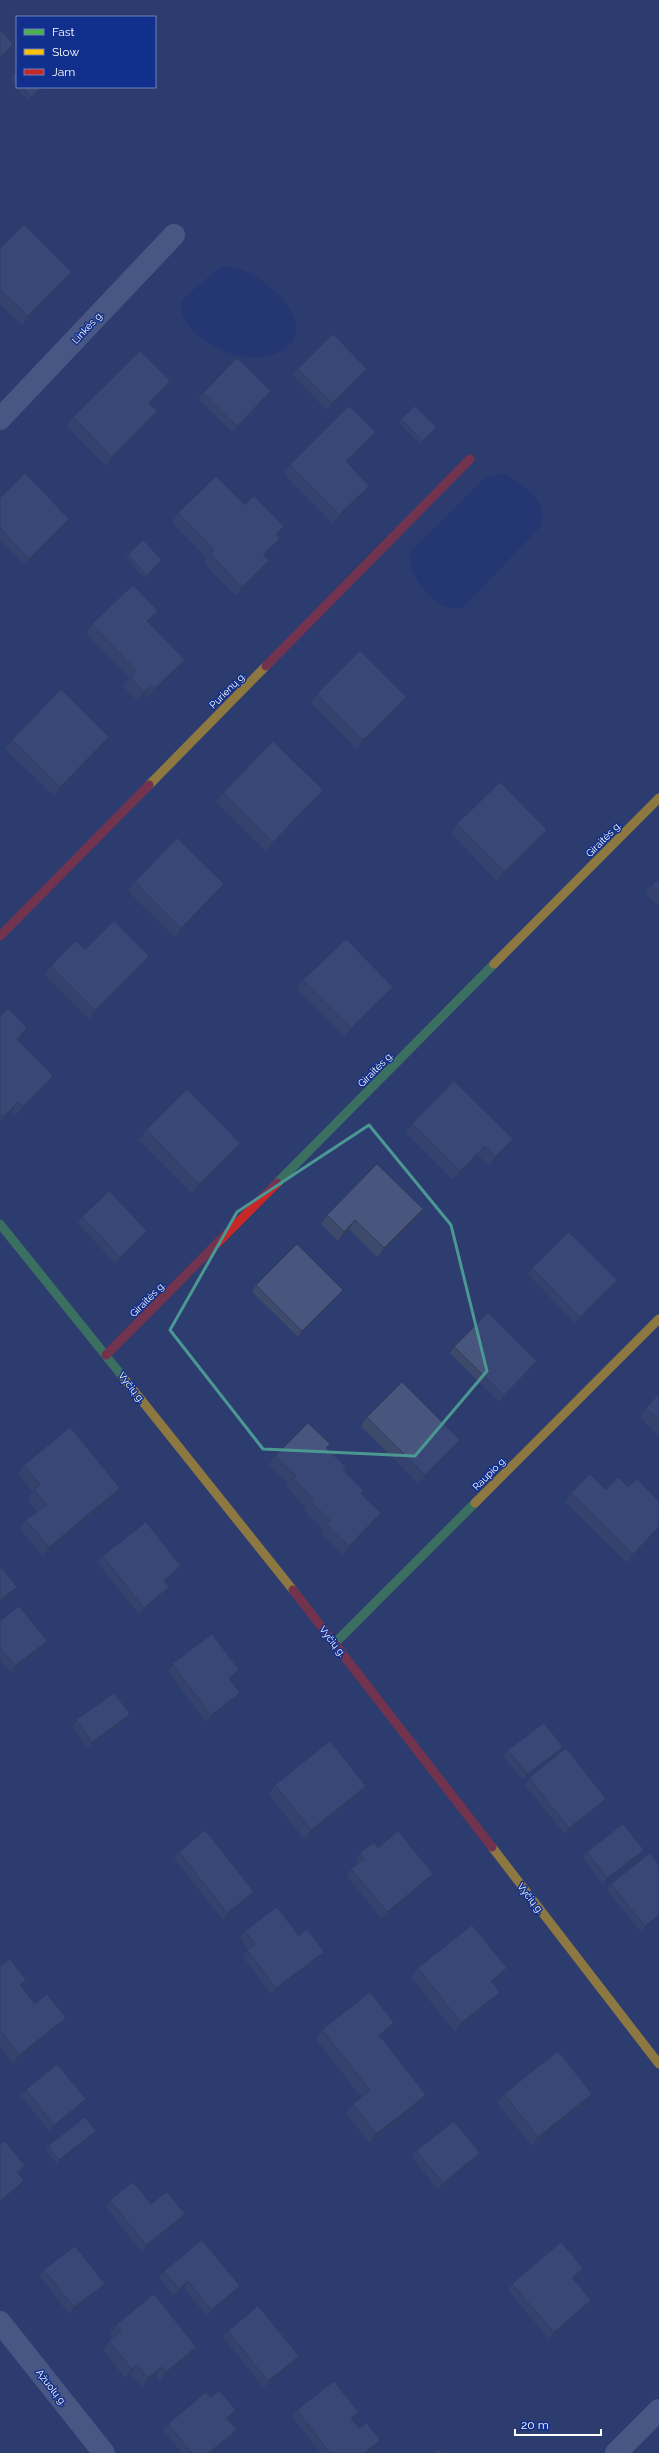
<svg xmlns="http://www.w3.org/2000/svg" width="659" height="2453" font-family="Raleway,sans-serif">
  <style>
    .water { fill: #1b3175 }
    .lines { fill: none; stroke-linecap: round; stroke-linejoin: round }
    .street { stroke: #69769d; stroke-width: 22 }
    .fast { stroke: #4caf50; stroke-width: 9 }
    .slow { stroke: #ffc107; stroke-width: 9 }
    .jam { stroke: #c62828; stroke-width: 9 }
    .wall { fill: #3e4a6c }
    .shaded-wall { fill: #323c58 }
    .building { fill: #48567e; stroke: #323c58 }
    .marked { fill: none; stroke: #4b9892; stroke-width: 3; stroke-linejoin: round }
    .labels { text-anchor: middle; stroke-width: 3; stroke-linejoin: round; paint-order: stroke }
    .street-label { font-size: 10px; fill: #fff; stroke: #112f8c }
  </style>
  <rect width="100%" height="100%" fill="#2d3d70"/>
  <path class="water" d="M227,266c32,1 104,64 50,87 -29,13 -68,-4 -88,-27 -5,-5 -10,-14 -8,-22 3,-8 12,-14 19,-19 8,-8 16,-16 27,-19z
    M504,473c20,13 45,26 37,53l-76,80c-25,12 -60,-30 -55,-54l75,-74z"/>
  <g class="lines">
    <path class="street" d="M0,419l174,-184
      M0,2322l104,131
      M616,2453l43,-43"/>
    <path class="fast" d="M277,1183l217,-219
      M0,1224l123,153
      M335,1643l140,-140"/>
    <path class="slow" d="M149,785l117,-119
      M494,964l165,-166
      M123,1377l170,213
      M475,1503l184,-184
      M492,1847l167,217"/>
    <path class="jam" d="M266,666l204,-207
      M0,936l149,-151
      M106,1355l171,-172
      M293,1590l199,257"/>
  </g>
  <path class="wall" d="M17,73v14h26l-15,13 -18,-20 2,-3z
    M0,249l65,32 -43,44 -22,-21z
    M298,369h69l-5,6 -35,35 -34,-35z
    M170,381l-6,10 -14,13 7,7 -6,9 -45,46 -39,-40 6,-9z
    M203,393l64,4 -35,35 -34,-33z
    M401,419l32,12 -13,13 -21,-21z
    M369,441l-22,22 16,32 -30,29 -49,-50 6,-9z
    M0,498l69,21 -4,7 -40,39 -25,-26z
    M245,505l35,33 -6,9 -9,9 4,4 -6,9 -27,27 -32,-33 3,-5 -35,-35 6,-10z
    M128,555l32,9 -15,14 -19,-20z
    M158,611l-6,9 -4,3 37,37 -7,9 -30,29 -3,-4 -7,7 -15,-15 6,-8 -43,-45 6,-9z
    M317,694l82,12 -42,43 -46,-46z
    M12,740l91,6 -49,50 -49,-47z
    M323,790l-7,9 -50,52 -50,-49 7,-9z
    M457,824l90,6 -6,9 -44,42 -46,-48z
    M659,879v28l-13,-13 6,-9z
    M135,882l89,2 -7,10 -42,43 -47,-46z
    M85,950l64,6 -6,9 -54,54 -44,-44 6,-9z
    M303,980l83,16 -42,41 -47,-48z
    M0,1016l21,21 -3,3 35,36 -7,9 -30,30 -4,-4 -12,11z
    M412,1124l94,24 -17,18 -11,-11 -25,25 -47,-47z
    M146,1130l94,13 -6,9 -42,41 -53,-53z
    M423,1209l-6,9 -40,39 -28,-28 -11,12 -17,-17 6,-9z
    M82,1217l60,20 -27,26 -37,-40z
    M532,1268l85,12 -5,7 -37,36 -47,-49z
    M256,1285l82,11 -40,41 -46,-45z
    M454,1347l83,14 -4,7 -34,34 -49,-49z
    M659,1394v42l-19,-19 6,-9z
    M367,1417l86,32 -34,35 -58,-58z
    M327,1448l19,19 -2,4 20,20 -2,3 19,19 -6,9 -32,33 -22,-21 3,-4 -20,-19 2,-3 -19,-21 2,-3 -20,-19 6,-9z
    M24,1465l96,23 -6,9 -71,59 -23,-27 6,-9 11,-9 -9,-12 5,-7 -15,-18z
    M606,1490l53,40 -32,33 -62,-61 6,-9z
    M103,1556l73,17 -11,8v13l-26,20 -41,-51z
    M0,1621l42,27 -31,25 -11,-13z
    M172,1664l62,13 -4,3 10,13 -4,7 -30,22 -38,-51z
    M130,1714l-5,7 -37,27 -16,-21 4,-7z
    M563,1747l-5,6 -36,27 -18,-23 4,-7z
    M529,1778l73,27 -37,29 -40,-49z
    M275,1785l91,1 -7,9 -55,44 -35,-45z
    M378,1848l55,26 -5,7 -46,38 -35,-43 4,-7 7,-6 -2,-3 4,-7z
    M644,1850l-5,7 -36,28 -20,-27 4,-6z
    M179,1852l70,46 -26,22 -49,-62z
    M659,1865v52l-18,15 -34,-42 4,-6z
    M245,1931l54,5 20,22 -47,37 -29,-38 6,-8 -9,-11z
    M0,1966l26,14 -5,7 14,17 24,23 -46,37 -13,-17z
    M418,1968h89l-6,9 -8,6v18l-38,31 -44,-55z
    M394,2023l-6,9 -7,6 45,57 -6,9 -50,39 -24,-30 7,-9 8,-7 -45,-58 6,-9z
    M26,2090l60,9 -5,6 -32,26 -28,-35z
    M504,2094h88l-6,9 -54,43 -35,-43z
    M96,2131l-2,3 -37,30 -11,-15 2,-3z
    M416,2151l64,2 -4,6 -38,31 -26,-33z
    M110,2200l41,4 29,17 -38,31 -36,-45z
    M583,2268l-4,7 -5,4 17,21 -4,7 -38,32 -41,-49 4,-6z
    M44,2270l56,20 -31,24 -29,-38z
    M164,2271l72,22 -29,23 -23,-28 -10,8 -15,-18z
    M116,2325l74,31 -30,25 -4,-5 -14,11 -11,-13 -6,4 -22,-28 6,-9 4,-3 -3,-4z
    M228,2331l67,32 -31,25 -41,-51z
    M210,2398l21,19 -3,2 4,17 -20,17h-30l-19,-23 5,-6z
    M297,2410l61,2 -5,8 6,8 21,12 -4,7 -8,6h-47l-29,-36z"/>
  <path class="shaded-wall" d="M13,44l-6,9 -7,7v-3z
    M41,87h2l-15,13z
    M71,272l-6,9 -43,44 6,-9z
    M367,369l-5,6 -35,35 5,-7z
    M170,381l-6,10 -22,21 7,-9z
    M271,391l-4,6 -35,35 5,-6z
    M157,411l-6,9 -45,46 6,-9z
    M436,427l-3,4 -13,13 2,-3z
    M375,432l-6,9 -30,29 7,-9z
    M369,486l-6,9 -30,29 6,-9z
    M69,519l-4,7 -40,39 4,-6z
    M284,526l-6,9 -8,8 6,-9z
    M280,538l-6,9 -17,17 6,-9z
    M162,560l-2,4 -15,14 2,-3z
    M269,560l-6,9 -27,27 6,-9z
    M158,611l-6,9 -12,10 7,-9z
    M185,660l-7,9 -30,29 6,-9z
    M151,685l-6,9 -7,7 6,-9z
    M406,697l-7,9 -42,43 6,-9z
    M109,737l-6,9 -49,50 6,-9z
    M323,790l-7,9 -50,52 7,-9z
    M547,830l-6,9 -44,42 7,-9z
    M224,884l-7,10 -42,43 6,-9z
    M149,956l-6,9 -54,54 6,-9z
    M393,987l-7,9 -42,41 7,-9z
    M27,1028l-6,9 -11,11 7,-9z
    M53,1076l-7,9 -30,30 7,-9z
    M18,1102l-6,9 -12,11v-1l3,-4z
    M513,1139l-7,9 -17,18 6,-9z
    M240,1143l-6,9 -42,41 7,-9z
    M485,1146l-7,9 -25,25 7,-9z
    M423,1209l-6,9 -40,39 7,-9z
    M355,1220l-6,9 -11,12 6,-9z
    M147,1231l-5,6 -27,26 5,-6z
    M617,1280l-5,7 -37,36 5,-6z
    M343,1290l-5,6 -40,41 4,-6z
    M537,1361l-4,7 -34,34 5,-7z
    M460,1440l-7,9 -34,35 6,-9z
    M120,1488l-6,9 -71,59 6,-9z
    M381,1513l-6,9 -32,33 6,-9z
    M659,1527v3l-32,33 6,-9z
    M181,1566l-5,7 -17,13 5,-6z
    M17,1587l-6,9 -11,8v-4z
    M169,1587l-4,7 -26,20 5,-6z
    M47,1641l-5,7 -31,25 4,-7z
    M239,1670l-5,7 -10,7 5,-6z
    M240,1693l-4,7 -30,22 5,-7z
    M130,1714l-5,7 -37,27 4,-6z
    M563,1747l-5,6 -36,27 5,-6z
    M366,1786l-7,9 -55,44 7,-9z
    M606,1799l-4,6 -37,29 4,-6z
    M644,1850l-5,7 -36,28 4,-7z
    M433,1874l-5,7 -46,38 5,-7z
    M254,1892l-5,6 -26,22 4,-7z
    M659,1915v2l-18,15 4,-6z
    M324,1952l-5,6 -47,37 4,-7z
    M507,1968l-6,9 -17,13 7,-9z
    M26,1980l-6,9v-4z
    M500,1992l-7,9 -38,31 6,-9z
    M66,2018l-7,9 -46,37 6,-9z
    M394,2023l-6,9 -15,13 6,-10z
    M592,2094l-6,9 -54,43 6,-9z
    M426,2095l-6,9 -50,39 6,-9z
    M86,2099l-5,6 -32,26 5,-6z
    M96,2131l-2,3 -37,30 2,-4z
    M480,2153l-4,6 -38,31 5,-7z
    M25,2166l-5,6 -7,7 4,-7z
    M24,2181l-4,6 -20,17v-3z
    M185,2214l-5,7 -38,31 4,-7z
    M583,2268l-4,7 -11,9 4,-6z
    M188,2281l-4,7 -10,8 5,-7z
    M105,2284l-5,6 -31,24 5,-7z
    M240,2286l-4,7 -29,23 4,-6z
    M591,2300l-4,7 -38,32 5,-7z
    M196,2347l-6,9 -30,25 6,-9z
    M299,2356l-4,7 -31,25 4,-7z
    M137,2365l-6,9 -6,4 7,-9z
    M162,2367l-6,9 -14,11 6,-9z
    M236,2410l-5,7 -9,7 4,-6z
    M358,2412l-4,7 -7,6 4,-7z
    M237,2430l-5,6 -20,17h-4z
    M380,2440l-4,7 -8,6h-4z"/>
  <path class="building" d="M0,30l13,14 -13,13z
    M17,73v9l-5,-5z
    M22,87h19l-10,10z
    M24,225l47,47 -43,44 -28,-27v-40z
    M333,334l34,35 -35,34 -34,-34z
    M140,351l30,30 -21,22 8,8 -45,46 -39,-40z
    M237,358l34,33 -34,35 -34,-33z
    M349,406l26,26 -29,29 23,25 -30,29 -49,-50z
    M415,406l21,21 -14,14 -21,-22z
    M25,473l44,46 -40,40 -29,-31v-30z
    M216,476l29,29 9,-9 30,30 -8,8 4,4 -17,17 6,5 -27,27 -32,-33 4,-4 -36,-37z
    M143,540l19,20 -15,15 -19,-20z
    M133,585l25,26 -11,10 38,39 -31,29 -3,-4 -7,7 -14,-15 6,-7 -44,-46z
    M360,651l46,46 -43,43 -46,-46z
    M61,689l48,48 -49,50 -48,-47z
    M273,741l50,49 -50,52 -50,-49z
    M500,782l47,48 -43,42 -47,-48z
    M177,838l47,46 -43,44 -46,-46z
    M659,879v13l-7,-7z
    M114,921l35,35 -54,54 -44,-44 25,-25 9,9z
    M346,939l47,48 -42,41 -48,-48z
    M8,1009l19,19 -10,11 36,37 -30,30 -5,-4 -15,15 -3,-3v-98z
    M454,1081l59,58 -18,18 -10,-11 -25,25 -48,-47z
    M187,1089l53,54 -41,41 -53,-54z
    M377,1164l46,45 -39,39 -29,-28 -11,12 -17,-17z
    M109,1191l38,40 -27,26 -38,-40z
    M569,1232l48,48 -37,37 -48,-49z
    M297,1244l46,46 -41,41 -46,-46z
    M488,1313l49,48 -33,34 -50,-48z
    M402,1382l58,58 -35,35 -58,-58z
    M659,1394v26l-13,-12z
    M308,1423l22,21 -4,4 20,19 -3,3 21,21 -3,3 20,19 -32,33 -22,-21 4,-4 -20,-19 2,-3 -20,-21 3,-2 -21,-20z
    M70,1427l50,61 -71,59 -23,-27 20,-15 -12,-15 6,-5 -16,-20z
    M590,1474l16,16 12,-13 10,10 9,-8 22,22v26l-26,27 -62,-61z
    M146,1522l35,44 -17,14 5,7 -25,21 -41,-52z
    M0,1566l17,21 -17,13z
    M19,1606l28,35 -32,25 -15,-18v-27z
    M212,1634l27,36 -10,8 11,15 -29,22 -39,-51z
    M114,1693l16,21 -38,28 -16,-22z
    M544,1723l19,24 -36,27 -19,-24z
    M330,1741l36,45 -55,44 -36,-45z
    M566,1748l40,51 -37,29 -40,-50z
    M623,1824l21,26 -37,28 -20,-26z
    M205,1830l49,62 -27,21 -48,-61z
    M398,1831l35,43 -46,38 -36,-43 13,-10 -4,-6 14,-11 4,6z
    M650,1853l9,12v50l-14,11 -34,-42z
    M277,1907l22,29 8,-7 17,23 -48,36 -29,-38 8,-6 -10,-13z
    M472,1925l35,43 -16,13 9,11 -39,31 -43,-55z
    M10,1959l16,21 -6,5 15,19 12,-10 19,24 -47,37 -19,-25v-64z
    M370,1992l24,31 -15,12 47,60 -50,39 -23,-30 17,-14 -48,-60z
    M558,2051l34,43 -54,43 -34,-43z
    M57,2064l29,35 -32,26 -28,-35z
    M85,2117l11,14 -37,29 -11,-14z
    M454,2121l26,32 -37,30 -27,-32z
    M5,2141l20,25 -8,6 7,9 -24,20v-56z
    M133,2182l18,22 16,-12 18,22 -39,31 -36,-45z
    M202,2240l38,46 -29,24 -23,-29 -9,8 -15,-18z
    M561,2242l22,26 -11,10 19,22 -37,32 -42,-48z
    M75,2246l30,38 -31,23 -30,-37z
    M154,2294l42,53 -30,25 -4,-5 -14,11 -11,-13 -5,4 -23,-28 12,-10 -5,-6z
    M258,2306l41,50 -31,25 -40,-50z
    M334,2381l24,31 -7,6 8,10 8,-5 13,17 -16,13h-34l-33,-43z
    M219,2391l17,19 -10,8 11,12 -29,23h-16l-24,-29 38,-32 4,6z
    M439,2449l3,4h-8z"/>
  <path d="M0 0H659V2453H0ZM369,1125l82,100 36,146 -72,85 -152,-7 -93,-119 67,-118z" fill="#2d3d70" fill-opacity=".55" fill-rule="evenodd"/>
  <path class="marked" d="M369,1125l82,100 36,146 -72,85 -152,-7 -93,-119 67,-118z"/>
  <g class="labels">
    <g class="street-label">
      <text transform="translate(87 327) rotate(-47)" y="4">Linkės g.</text>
      <text transform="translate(227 690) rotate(-45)" y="4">Purienų g.</text>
      <text transform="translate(603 839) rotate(-45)" y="4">Giraitės g.</text>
      <text transform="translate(375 1069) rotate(-45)" y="4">Giraitės g.</text>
      <text transform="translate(147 1299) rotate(-45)" y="4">Giraitės g.</text>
      <text transform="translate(132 1387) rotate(52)" y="4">Vyčių g.</text>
      <text transform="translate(489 1473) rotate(-45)" y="4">Raupio g.</text>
      <text transform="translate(333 1641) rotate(52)" y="4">Vyčių g.</text>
      <text transform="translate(531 1898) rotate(52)" y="4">Vyčių g.</text>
      <text transform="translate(52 2387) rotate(52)" y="4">Ąžuolų g.</text>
    </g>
  </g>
  <rect x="16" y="16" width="140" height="72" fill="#112f8c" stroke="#7082ba"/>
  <rect x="24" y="29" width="20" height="6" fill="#4caf50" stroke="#7082ba"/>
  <text x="52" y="36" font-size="12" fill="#ffffff">Fast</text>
  <rect x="24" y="49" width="20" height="6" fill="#ffc107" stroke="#7082ba"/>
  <text x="52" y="56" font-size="12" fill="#ffffff">Slow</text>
  <rect x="24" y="69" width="20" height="6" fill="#c62828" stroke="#7082ba"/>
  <text x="52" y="76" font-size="12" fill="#ffffff">Jam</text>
  <path d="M515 2429v6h86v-6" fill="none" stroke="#ffffff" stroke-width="2"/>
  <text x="521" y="2429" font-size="12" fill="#ffffff" stroke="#112f8c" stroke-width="3" paint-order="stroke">20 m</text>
</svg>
